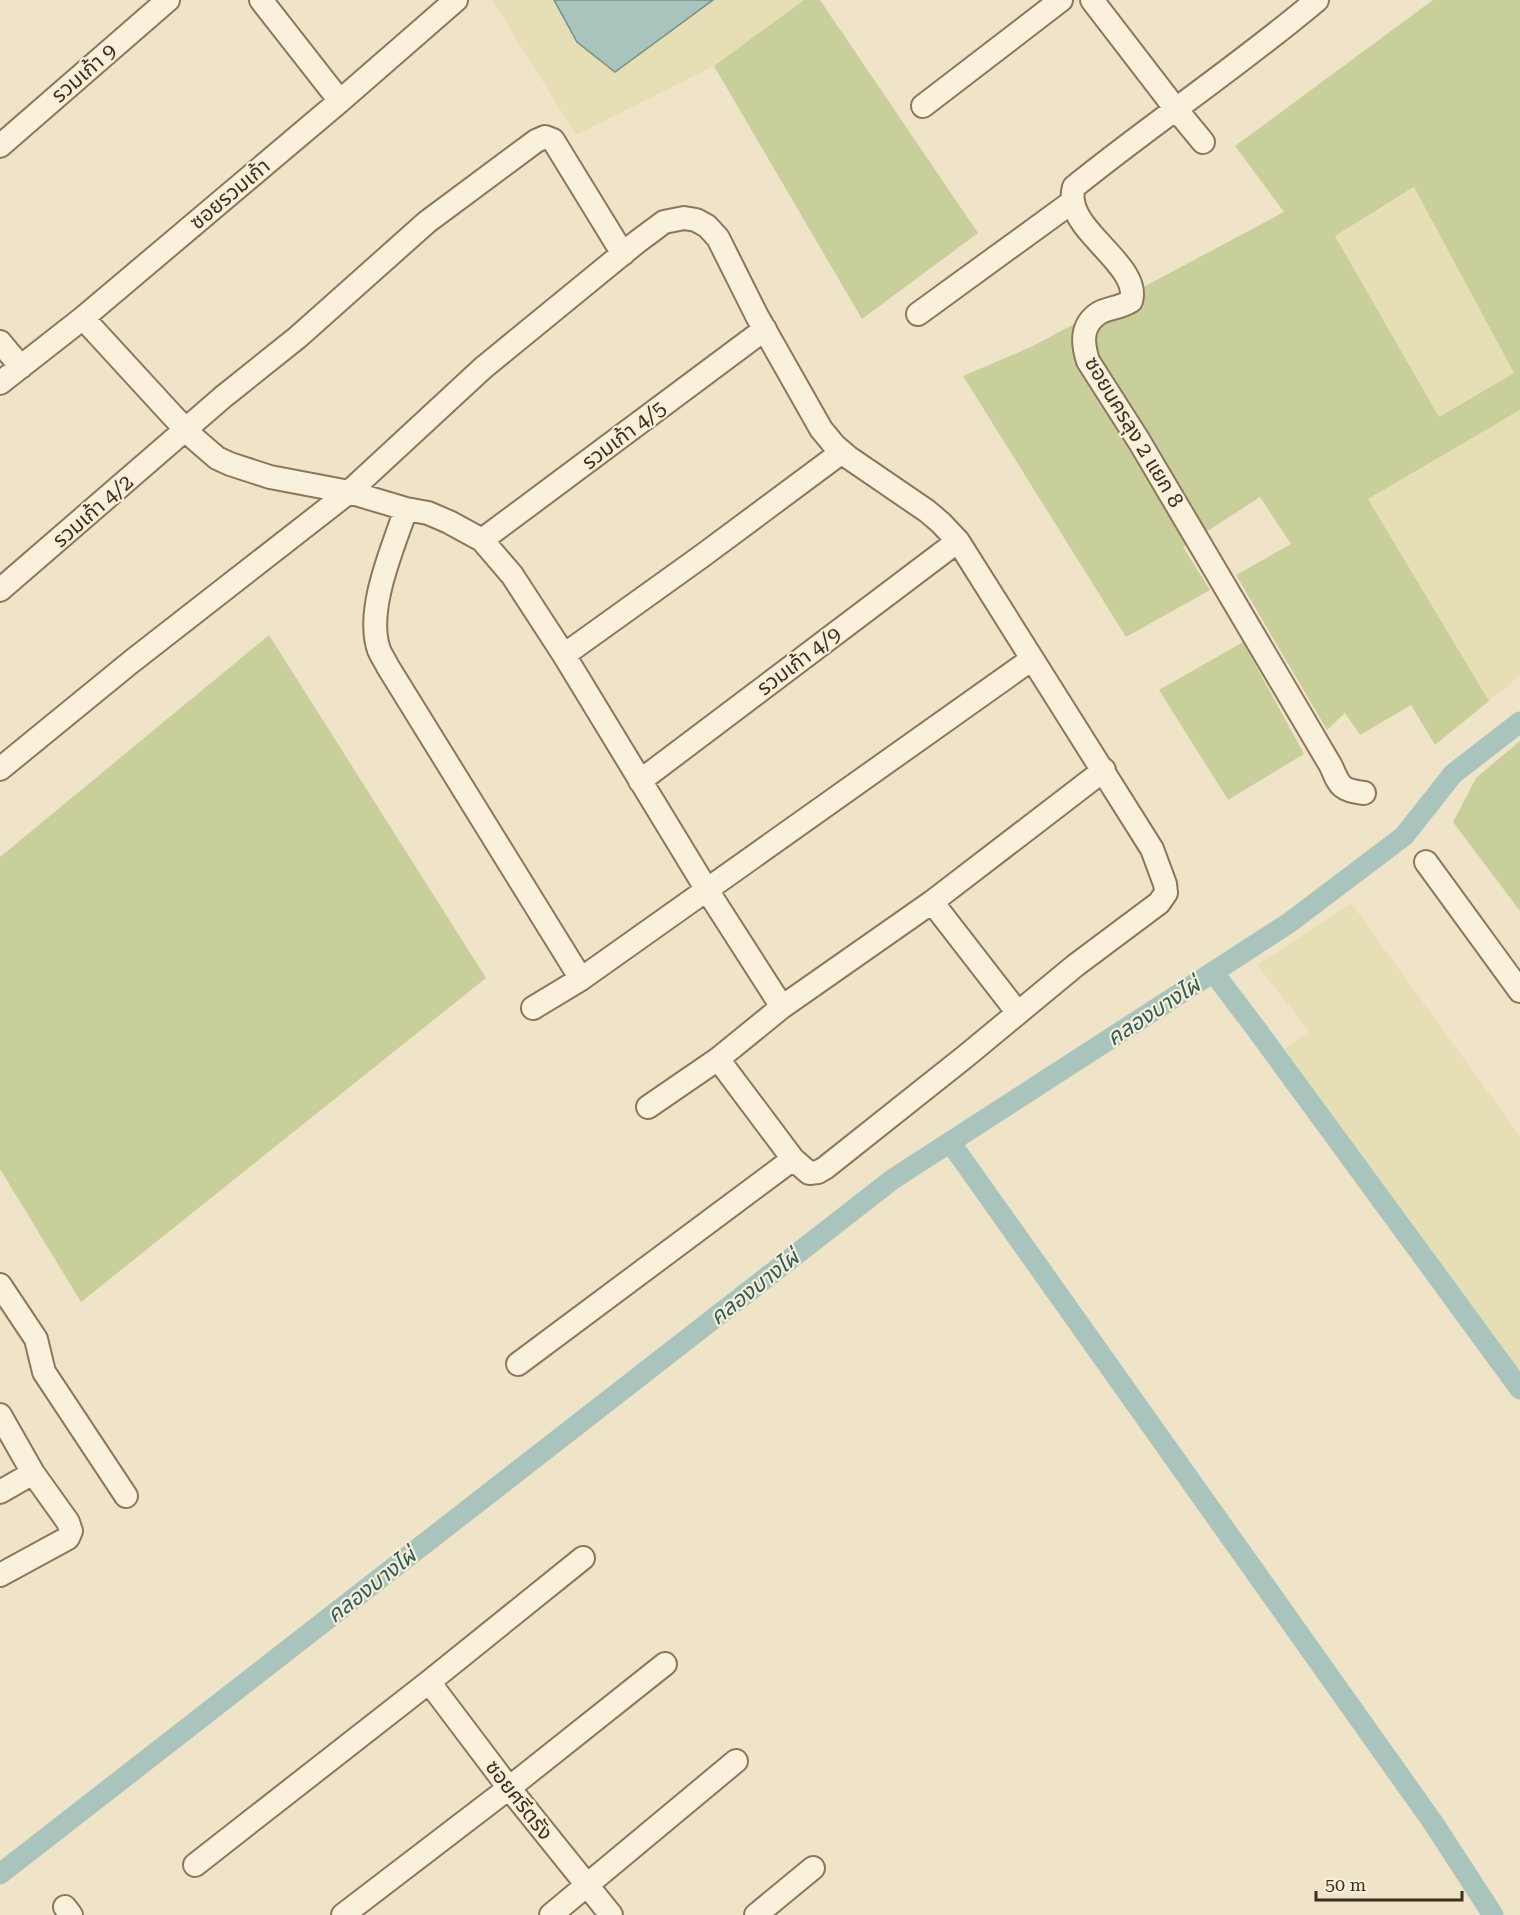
<svg xmlns="http://www.w3.org/2000/svg" width="1520" height="1915" font-family="'Roboto Serif','Noto Sans Thai',serif">
  <style>
    .farmland { fill: #e6deb5 }
    .green { fill: #c9cf9b; fill-rule: evenodd }
    .water { fill: #a9c4bc; stroke: #6f938a; stroke-width: 1.5 }
    .lines { fill: none; stroke-linecap: round; stroke-linejoin: round }
    .canal { stroke: #a9c4bc; stroke-width: 21 }
    .minor-casing { stroke: #8d765c; stroke-width: 26 }
    .minor { stroke: #faf1dc; stroke-width: 22 }
    .labels { text-anchor: middle; stroke-width: 4.5; stroke-linejoin: round; paint-order: stroke }
    .street-label { font-size: 21px; fill: #3d2e20; stroke: #f7eed8 }
    .water-label { font-size: 22px; font-style: italic; fill: #2f5d5a; stroke: #f7eed8 }
  </style>
  <rect width="100%" height="100%" fill="#f0e4c8"/>
  <path class="farmland" d="M492,0h62l23,42 38,30 98,-72h91l-90,66 -138,69z
    M1415,187l99,186 -75,44 -104,-181z
    M1520,410v266l-31,25 -121,-202z
    M1351,903l169,233v249l-235,-336 24,-18 -52,-66z"/>
  <path class="green" d="M804,0h16l158,233 -116,86 -148,-253z
    M1433,0h87v410l-152,89 121,202 -54,44 -24,-40 -51,30 -15,-22 -18,17 -91,-155 55,-31 -31,-47 -77,50 27,43 -84,47 -163,-261 70,-30 251,-134 -49,-66zM1414,187l100,186 -75,44 -104,-181z
    M269,635l217,343 -405,324 -81,-133v-312z
    M1243,642l61,112 -76,46 -69,-110z
    M1520,741v170l-67,-89 23,-44z"/>
  <path class="water" d="M554,0h159l-98,72 -38,-30z"/>
  <g class="lines">
    <path class="canal" d="M1213,972l44,58 263,359
      M950,1142l484,682 59,91
      M0,1874l893,-695 396,-256 115,-87 49,-62 67,-52"/>
    <g class="minor-casing">
      <path id="minor" d="M261,0l79,101
        M1092,0l83,108 28,34
        M1317,0c-78,66 -164,123 -243,187 -1,4 -2,10 -1,14 4,34 68,67 58,100 -11,7 -23,7 -32,12 -18,12 -17,29 -11,48l51,80 192,325c9,21 10,24 33,27
        M923,106l138,-106
        M0,146l168,-146
        M918,314l154,-112
        M83,318l89,97 23,24 22,19 13,6 40,13 79,15 57,17 22,4 21,9 33,18 30,35 52,80 143,235 75,117
        M0,342l21,25
        M0,383l83,-65 257,-217 116,-101
        M406,509c-13,39 -41,101 -27,141 2,5 6,11 9,17l193,312
        M482,540l283,-211
        M0,590l223,-193 75,-60 129,-115 109,-81 9,-4 8,3 70,114
        M564,655l138,-99 140,-104
        M0,769l131,-107 218,-170 134,-124 154,-126 27,-20 20,-4 12,2 11,6 11,12 39,78 64,113 14,17 13,11 79,54 14,12 17,18 194,308 13,35 1,9 -7,10 -83,62 -110,91 -141,112 -7,4 -9,1 -16,-14
        M640,781l318,-240
        M1426,862l94,129
        M932,902l86,111
        M533,1008l48,-29 451,-320
        M648,1107l70,-48 64,-52 150,-105 172,-132
        M0,1285l36,54 8,33 82,124
        M518,1364l275,-205 -75,-100
        M0,1415l33,58 35,49 3,9 -3,7 -68,37
        M0,1492l33,-19
        M429,1682l80,106 102,127
        M195,1865l234,-183 154,-124
        M65,1907l6,8
        M343,1915l166,-127 156,-124
        M551,1915l185,-154
        M756,1915l57,-47"/>
    </g>
    <use href="#minor" class="minor"/>
  </g>
  <g class="labels">
    <g class="street-label">
      <text transform="translate(84 73) rotate(-41)" y="7">รวมเก้า 9</text>
      <text transform="translate(230 194) rotate(-40)" y="7">ซอยรวมเก้า</text>
      <text transform="translate(1134 432) rotate(59)" y="7">ซอยนครลุง 2 แยก 8</text>
      <text transform="translate(624 435) rotate(-37)" y="7">รวมเก้า 4/5</text>
      <text transform="translate(93 511) rotate(-41)" y="7">รวมเก้า 4/2</text>
      <text transform="translate(799 661) rotate(-37)" y="7">รวมเก้า 4/9</text>
      <text transform="translate(519 1800) rotate(52)" y="7">ซอยศรีตรัง</text>
    </g>
    <g class="water-label">
      <text transform="translate(1153 1011) rotate(-33)" y="8">คลองบางไผ่</text>
      <text transform="translate(754 1287) rotate(-38)" y="8">คลองบางไผ่</text>
      <text transform="translate(371 1585) rotate(-38)" y="8">คลองบางไผ่</text>
    </g>
  </g>
  <path d="M1316 1891v9h146v-9" fill="none" stroke="#3d2e20" stroke-width="3"/>
  <text x="1325" y="1891" font-size="18" fill="#3d2e20" stroke="#f7eed8" stroke-width="4.5" paint-order="stroke">50 m</text>
</svg>
